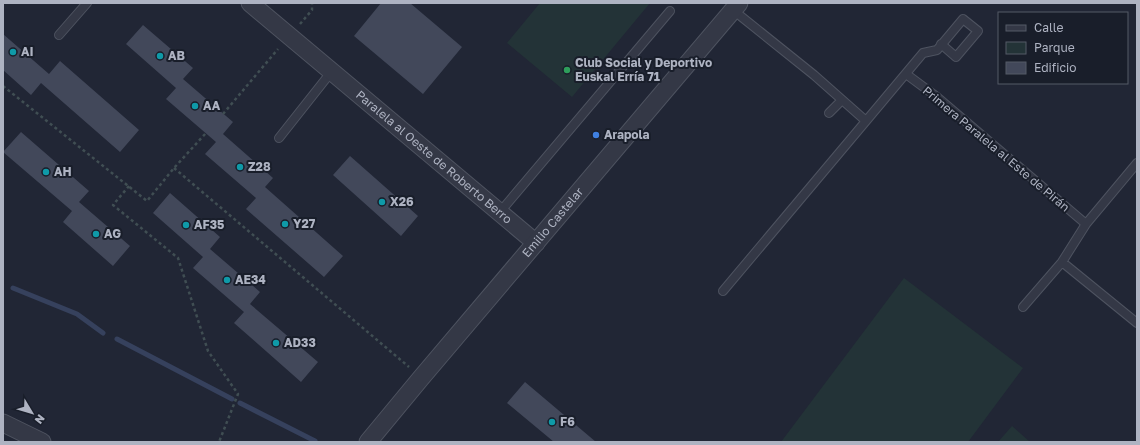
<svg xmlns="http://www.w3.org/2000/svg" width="1140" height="445" font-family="'Golos Text',sans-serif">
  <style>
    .green { fill: #233337 }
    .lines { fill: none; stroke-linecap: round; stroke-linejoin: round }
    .stream { stroke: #36415d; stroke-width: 5 }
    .building { fill: #42485a }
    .lane-casing { stroke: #4e5360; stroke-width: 10 }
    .street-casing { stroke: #4e5360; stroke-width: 19 }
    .path { stroke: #404e53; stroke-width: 2.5; stroke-dasharray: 3 3; stroke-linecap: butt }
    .lane { stroke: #343846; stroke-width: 8 }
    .street { stroke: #343846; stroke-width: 17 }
    .culture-dot { fill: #0f9aa8; stroke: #191e2a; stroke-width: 1.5 }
    .leisure-dot { fill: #2e9e5b; stroke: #191e2a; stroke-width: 1.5 }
    .shop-dot { fill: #3f7fe0; stroke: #191e2a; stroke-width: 1.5 }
    .labels { text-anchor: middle; stroke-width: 4; stroke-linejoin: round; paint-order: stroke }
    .poi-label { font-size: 12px; font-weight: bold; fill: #aeb3c2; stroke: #191e2a; text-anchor: start }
    .street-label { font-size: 12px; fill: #aeb3c2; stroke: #191e2a }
  </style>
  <rect width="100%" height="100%" fill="#212635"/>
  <path class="green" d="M540,3h110l-78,94 -65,-54z
    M904,278l119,90 -55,74h-187z
    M1012,426l18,16h-32z"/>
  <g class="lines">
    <path class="stream" d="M13,288l64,26 26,19
      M117,339l115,60
      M240,403l75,38"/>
  </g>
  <path class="building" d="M381,3h29l52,44 -39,47 -69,-58z
    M143,25l50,43 -10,11 50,43 -10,12 50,44 -8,9 78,69 -19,21 -78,-68 10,-11 -51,-44 11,-12 -50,-43 10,-11 -50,-44z
    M3,34l46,40 11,-13 79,69 -19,22 -79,-69 -10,12 -28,-25z
    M21,132l68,59 -10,11 51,44 -17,20 -50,-44 9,-11 -69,-59z
    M350,156l68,60 -17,20 -68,-61z
    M170,193l50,44 -10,12 50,43 -10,12 68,58 -17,20 -67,-59 10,-11 -51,-44 10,-11 -50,-44z
    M525,382l71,60h-42l-47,-39z"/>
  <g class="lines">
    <g class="lane-casing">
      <path id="lane" d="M733,10l81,65 52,46 57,-68 14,-3 26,-31 15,12 -22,26 -15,-13
        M59,35l28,-32
        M906,74l31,23 149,127
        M829,113l13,-13
        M279,138l53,-67
        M500,212l170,-201
        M1062,262l75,61
        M723,291l143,-170
        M1023,307l39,-45 24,-38 51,-61"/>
    </g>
    <g class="street-casing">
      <g id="street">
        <path id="s1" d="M250,3l286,240"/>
        <path d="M3,423l39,19"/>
        <path id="s2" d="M368,442l53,-64 318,-375"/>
      </g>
    </g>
    <path class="path" d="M300,24l12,-14v-7
      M3,86l144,115 27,-33 32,-35
      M223,114l55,-65
      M174,168l235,199
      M129,186l-16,19 65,53 30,93 30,43 -19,48"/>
    <use href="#lane" class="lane"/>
    <use href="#street" class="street"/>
  </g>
  <g class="culture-dot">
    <circle cx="13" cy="52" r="4"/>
    <circle cx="160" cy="56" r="4"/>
    <circle cx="195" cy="106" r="4"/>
    <circle cx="240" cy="167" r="4"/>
    <circle cx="46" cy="172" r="4"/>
    <circle cx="382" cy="202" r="4"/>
    <circle cx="285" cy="224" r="4"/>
    <circle cx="186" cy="225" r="4"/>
    <circle cx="96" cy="234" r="4"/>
    <circle cx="227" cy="280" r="4"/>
    <circle cx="276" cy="343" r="4"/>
    <circle cx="552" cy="422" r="4"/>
  </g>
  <circle class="leisure-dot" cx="567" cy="70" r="4"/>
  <circle class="shop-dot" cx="596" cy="135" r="4"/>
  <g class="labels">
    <g class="poi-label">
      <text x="21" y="56">AI</text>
      <text x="168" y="60">AB</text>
      <text x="575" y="67">Club Social y Deportivo<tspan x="575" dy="14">Euskal Erría 71</tspan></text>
      <text x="203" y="110">AA</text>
      <text x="604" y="139">Arapola</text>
      <text x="248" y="171">Z28</text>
      <text x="54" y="176">AH</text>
      <text x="390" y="206">X26</text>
      <text x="293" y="228">Y27</text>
      <text x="194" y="229">AF35</text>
      <text x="104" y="238">AG</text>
      <text x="235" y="284">AE34</text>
      <text x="284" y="347">AD33</text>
      <text x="560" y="426">F6</text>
    </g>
    <g class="street-label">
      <text transform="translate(996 149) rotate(40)" y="4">Primera Paralela al Este de Pirán</text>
      <text dy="4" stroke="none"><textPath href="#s1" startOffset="240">Paralela al Oeste de Roberto Berro</textPath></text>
      <text dy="4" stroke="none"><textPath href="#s2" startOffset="287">Emilio Castelar</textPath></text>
    </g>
  </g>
  <rect width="1140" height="445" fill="none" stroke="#aeb3c2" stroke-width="8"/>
  <rect x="998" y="12" width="130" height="72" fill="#191e2a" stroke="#555a67"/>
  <rect x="1006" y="25" width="20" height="6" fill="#343846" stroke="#555a67"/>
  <text x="1034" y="32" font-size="12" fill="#aeb3c2">Calle</text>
  <rect x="1006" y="42" width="20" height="12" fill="#233337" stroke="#555a67"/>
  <text x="1034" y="52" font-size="12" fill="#aeb3c2">Parque</text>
  <rect x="1006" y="62" width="20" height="12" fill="#42485a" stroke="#555a67"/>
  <text x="1034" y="72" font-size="12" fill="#aeb3c2">Edificio</text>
  <g transform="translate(32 413) rotate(128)" stroke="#191e2a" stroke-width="3" paint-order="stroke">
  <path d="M0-3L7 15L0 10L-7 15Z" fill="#aeb3c2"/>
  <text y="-6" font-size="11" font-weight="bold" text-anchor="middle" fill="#aeb3c2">N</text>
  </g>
</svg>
